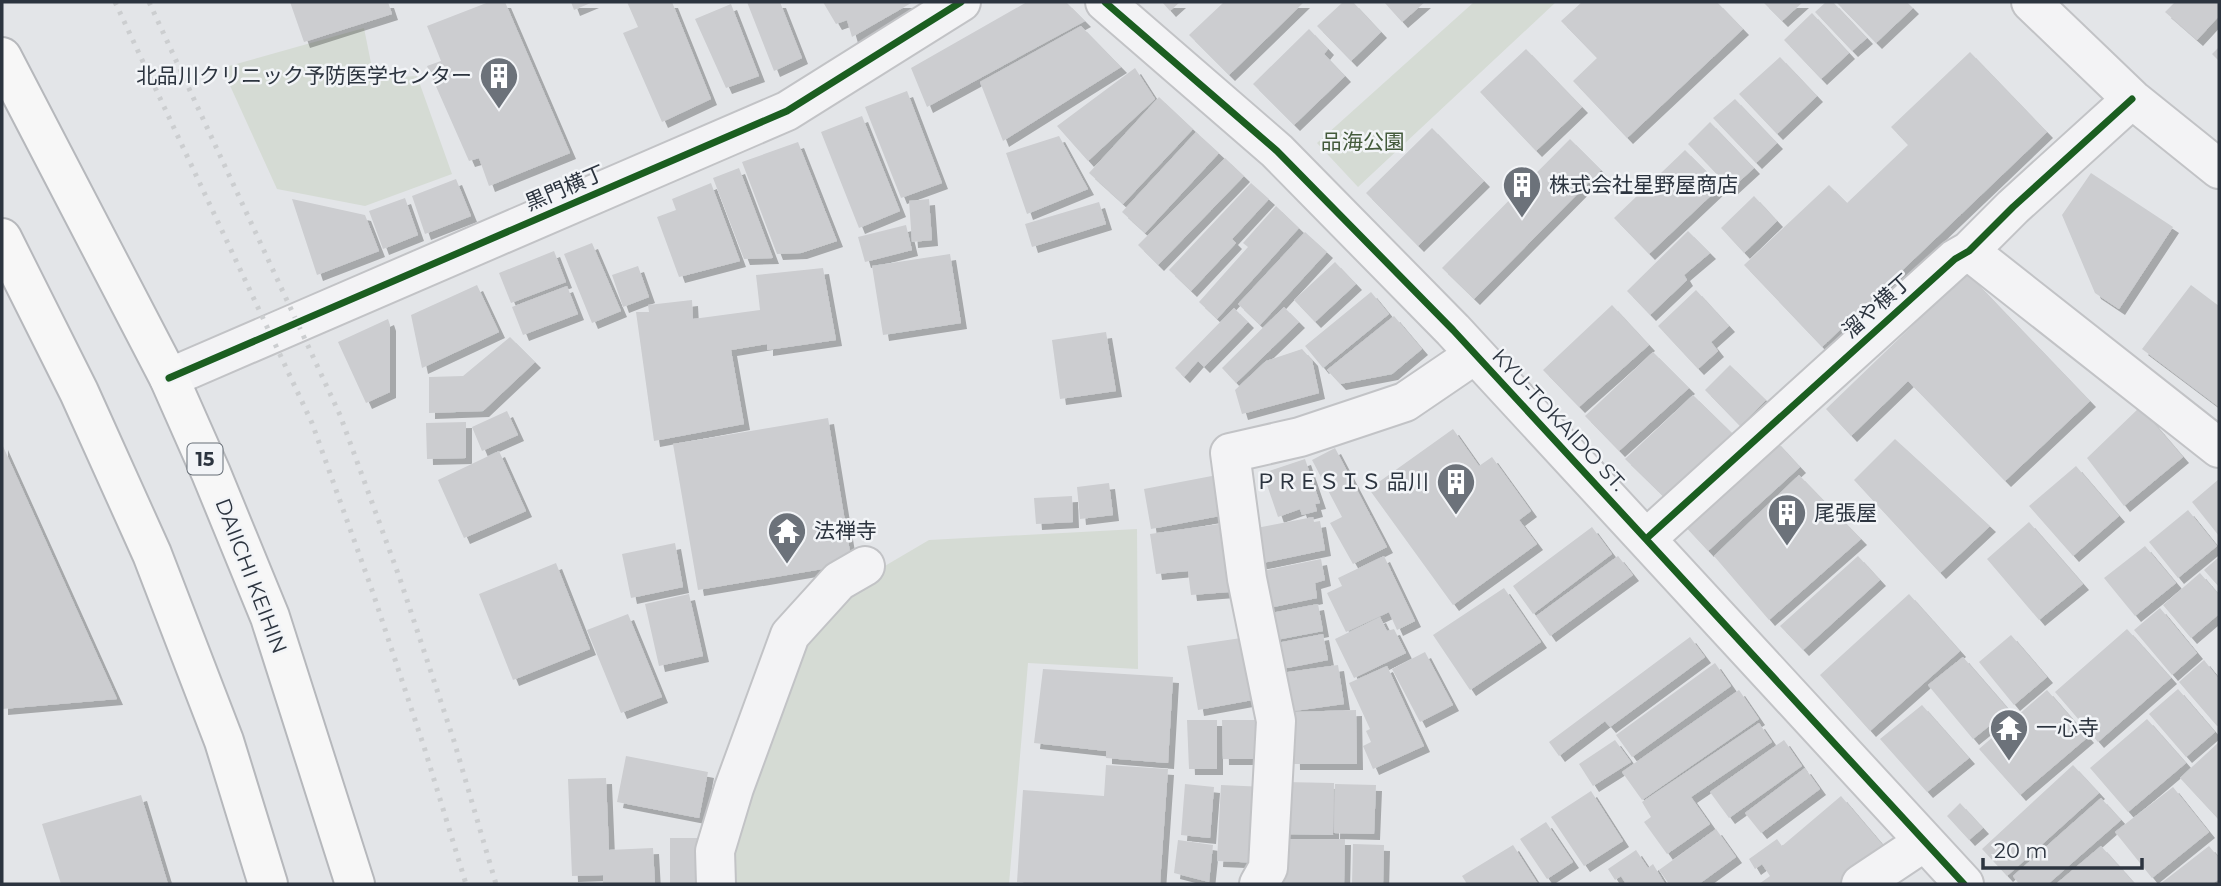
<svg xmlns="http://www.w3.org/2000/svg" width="2221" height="886" font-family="Montserrat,'Noto Sans JP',sans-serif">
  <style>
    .green { fill: #d5dbd4 }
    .building { fill: #cccdd0; filter: url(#shadow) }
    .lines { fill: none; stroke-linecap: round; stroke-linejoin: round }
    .minor-casing { stroke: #c2c3c6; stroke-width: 42 }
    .highway-casing { stroke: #b6b8bc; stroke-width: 42 }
    .minor { stroke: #f3f3f5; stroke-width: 38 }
    .highway { stroke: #f7f7f7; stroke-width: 38 }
    .rail { stroke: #ccced0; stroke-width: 5; stroke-dasharray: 3.5 7; stroke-linecap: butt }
    .cycleway-casing { stroke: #f2f4f7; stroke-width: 11 }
    .cycleway { stroke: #1b5e20; stroke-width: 7 }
    .labels { text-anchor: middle; stroke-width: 5; stroke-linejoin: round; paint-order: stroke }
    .shield { fill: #f2f4f7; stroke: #676e76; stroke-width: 2 }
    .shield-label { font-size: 19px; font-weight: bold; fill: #2c343f }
    .poi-label { font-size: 21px; fill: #2c343f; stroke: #f2f4f7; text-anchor: start }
    .park-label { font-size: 21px; fill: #435a3b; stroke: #f2f4f7 }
    .street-label { font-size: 21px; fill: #2c343f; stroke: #f2f4f7 }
  </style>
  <defs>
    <filter id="shadow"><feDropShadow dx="6" dy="6" stdDeviation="0" flood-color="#0004"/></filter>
  </defs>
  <rect width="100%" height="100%" fill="#e3e5e8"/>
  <path class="green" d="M1474,2h82l-198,185 -41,-44z
    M364,28l7,35 26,14 20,-1 35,98 -87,32 -88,-17 -55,-121z
    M1137,529l1,140 -110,-6 -19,221h-281l-2,-40 67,-203 51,-51 85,-50z"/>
  <path class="building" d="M290,2h98l4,12 -88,28z
    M489,2h16l65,151 -81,33 -10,-28 -10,3 -42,-95 14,-5 -14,-35z
    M571,2h22l-19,8z
    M627,2h45l39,97 -49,23 -39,-89 15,-6z
    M747,2h33l22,56 -28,13z
    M823,2h90l-61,35 -5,-17 -11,4z
    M1027,2h39l19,19 -158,86 -16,-39z
    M1162,2h18l-10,9z
    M1224,2h80l-75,73 -40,-40z
    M1343,2h10l28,30 -30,29 -34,-35z
    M1384,2h41l-23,20z
    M1582,2h135l26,27 -116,109 -54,-57 24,-23 -36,-37z
    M1763,2h40l-21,19z
    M1826,2h7l34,36 -15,13 -37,-39z
    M1836,2h71l6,6 -37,35z
    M2175,2h44v14l-22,24 -32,-28z
    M731,4l28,72 -33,12 -31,-69z
    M1812,13l37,40 -28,26 -37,-39z
    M1081,26l40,41 -118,74 -23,-59z
    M1309,29l19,20 -4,5 21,22 -51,49 -41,-41z
    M2219,47v14l-7,-7z
    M1526,49l56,58 -46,44 -56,-59z
    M1970,52l77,80 -225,215 -78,-82 85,-80 18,18 61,-58 -17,-18z
    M1780,57l37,39 -40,38 -38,-40z
    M1135,68l20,31 -67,62 -31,-35z
    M907,91l35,92 -41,15 -36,-91z
    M1159,97l34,32 -70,75 -34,-31z
    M1735,99l42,44 -21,20 -43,-45z
    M862,116l38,95 -41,17 -38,-96z
    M1710,122l44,46 -23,21 -43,-45z
    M1432,128l52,53 -66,65 -52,-53z
    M1196,132l23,21 -74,80 -23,-21z
    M1059,136l29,53 -61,25 -21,-61z
    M1570,139l31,31 -127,129 -32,-31z
    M798,142l39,99 -36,12 -24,1 -35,-92z
    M1685,150l36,36 -72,68 -35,-36z
    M1225,158l19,18 -86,89 -20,-20z
    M739,168l34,90 -29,1 -31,-81z
    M2091,173l82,54 -54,82 -24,-16 -33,-78z
    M456,179l15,37 -46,18 -13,-38z
    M711,183l29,78 -61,16 -22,-60 19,-7 -4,-11z
    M1251,183l18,16 -37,40 4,4 -45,48 -22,-21z
    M1754,196l23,25 -33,32 -23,-25z
    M405,198l13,37 -35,14 -14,-38z
    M292,199l73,16 14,36 -62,24z
    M929,199l3,41 -20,2 -3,-41z
    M1099,202l7,22 -74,23 -7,-23z
    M1276,206l23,22 -82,91 -18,-17 49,-55 -5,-4z
    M906,225l6,25 -47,12 -7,-25z
    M1688,231l22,22 -26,22 3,5 -37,35 -23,-24z
    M1305,232l22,20 -67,73 -22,-21z
    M592,243l29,68 -29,12 -28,-69z
    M554,251l12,31 -55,21 -12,-30z
    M950,254l11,69 -78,12 -11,-69z
    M1335,262l21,22 -41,38 -21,-22z
    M638,266l11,31 -26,10 -11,-32z
    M823,268l13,72 -69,10v-6l-36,6 13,74 -90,17 -18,-129h13l-1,-7 44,-5 1,19 67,-9 -4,-35z
    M1967,273l123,128 -85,80 -97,-100 -57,55 -25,-27z
    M477,285l22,47 -77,36 -11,-53z
    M2191,285l28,21v101l-77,-58z
    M567,286l11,28 -55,21 -11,-28z
    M1696,290l33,36 -18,16 7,9 -20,18 -40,-43z
    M1371,292l18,22 -66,54 -18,-22z
    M1612,305l37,40 -70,62 -36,-37z
    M1284,307l15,15 -63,61 -14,-15z
    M1234,308l14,14 -44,45 -6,-6 -14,16 -9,-9z
    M1394,316l28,33 -30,25 -52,10 -13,-14z
    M388,319l2,6v67l-24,11 -28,-61z
    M1106,332l10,59 -56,8 -8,-59z
    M510,337l25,25 -52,49 -54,2v-36l34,-1z
    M1302,349l10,11 7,33 -77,21 -7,-24 31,-29z
    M1653,352l36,36 -70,63 -34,-35z
    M1730,365l36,35 -26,26 -35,-36z
    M1693,395l41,40 -68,64 -41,-40z
    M2140,407l43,50 -59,49 -37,-48z
    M507,411l11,24 -36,16 -10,-24z
    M828,418l24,146 -154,26 -25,-146z
    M466,422v36l-39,1 -1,-36z
    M1453,429l26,37 13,-9 39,54 -12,9 18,24 -84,61 -84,-116z
    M1895,439l95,87 -50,47 -86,-93z
    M1775,440l25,27 -92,84 -26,-28z
    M2,444l115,255 -115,10z
    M1335,448l52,99 -34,17 -23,-41 12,-6 -30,-57z
    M499,451l27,60 -62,27 -26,-58z
    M1305,459l15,44 -5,1 2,7 -15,4 -2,-6 -22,8 -15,-44z
    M2076,466l43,50 -46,40 -44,-50z
    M1217,475l8,40 -74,14 -7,-40z
    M1799,475l62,64 -92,81 -55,-64z
    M2219,479v57l-27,-34z
    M1109,483l4,32 -33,4 -3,-32z
    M1072,496l1,26 -37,2 -2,-26z
    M2188,510l29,36 -39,32 -29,-36z
    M1313,517l1,5 6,-1 5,29 -72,15 -7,-35z
    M2029,522l54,62 -44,36 -52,-61z
    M1219,524l10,68 -38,3 -3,-24 -32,3 -6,-40z
    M1592,527l20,27 -79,60 -20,-28z
    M675,543l8,44 -52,11 -9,-44z
    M2145,546l31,37 -41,33 -31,-38z
    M1384,556l31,65 -18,9 -8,-18 -43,20 -19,-39 15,-7 -4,-8z
    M1618,556l15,19 -83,61 -14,-20z
    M1858,556l22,24 -77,70 -23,-24z
    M2219,557v30l-15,-17z
    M1321,559l4,21 -10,3 2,15 -53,11 -7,-37z
    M556,563l34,86 -77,31 -34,-86z
    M2200,573l19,22v19l-28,24 -28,-33z
    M1504,588l37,54 -71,48 -37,-55z
    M689,594l14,62 -44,10 -14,-62z
    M1909,594l51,57 -90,80 -50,-56z
    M1318,604l5,27 -52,10 -5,-27z
    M2160,608l37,45 -25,22 -38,-45z
    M628,614l34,83 -41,16 -34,-83z
    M1380,617l7,14 7,-2 12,24 -52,25 -19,-39z
    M2127,629l44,49 -73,64 -43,-50z
    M1323,634l5,26 -51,10 -5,-26z
    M2011,635l36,42 -33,28 -35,-43z
    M1248,637l10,62 -60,11 -11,-64z
    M1690,637l15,20 -95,70 -5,-6 -46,35 -10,-14z
    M1425,652l28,53 -33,17 -28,-53z
    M1963,657l46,53 -36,29 -45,-54z
    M2204,660l15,19v45l-2,2 -38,-44z
    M1715,663l16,23 -99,71 -16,-22z
    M1338,665l6,39 -57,8 -6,-39z
    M1387,666l37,80 -51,23 -10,-23 8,-4 -5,-11 4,-2 -21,-46z
    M1043,669l130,8 -5,86 -62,-5v-7l-72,-8z
    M2178,689l37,43 -29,25 -37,-43z
    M1739,690l20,29 -117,81 -20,-28z
    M2047,690l41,47 -68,58 -41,-46z
    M1922,705l47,53 -42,34 -47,-53z
    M1356,710l1,54h-63l-1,-52z
    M2147,719l39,44 -58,49 -38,-44z
    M1187,720h30v49h-28z
    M1222,720h39v39h-38z
    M1759,723l13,19 -81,55 19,27 -43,30 -23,-32 7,-5 -9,-15z
    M1615,740l16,22 -38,24 -14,-22z
    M1784,740l18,26 -73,52 -19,-26z
    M2219,742v78l-39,-42z
    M626,756l82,16 -9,46 -82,-16z
    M1106,765l62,4 -8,115h-110l-33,-2 6,-92 81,6z
    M2073,765l26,28 -92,83 -25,-27z
    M1805,768l15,21 -59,44 -16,-20z
    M606,778l3,72 44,-2 2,36h-52v-9l-31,1 -4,-97z
    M1284,782l50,1 -1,52 -50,-1z
    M1185,784l29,3 -4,51 -29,-3z
    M1335,784l41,1 -2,49 -40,-1z
    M1221,785l45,2 -4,76 -45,-2z
    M2173,787l36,45 -57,46 -37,-46z
    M1591,791l32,50 -39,25 -33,-49z
    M141,795l27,89h-107l-19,-60z
    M1841,796l46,54 -49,34h-79l11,-8 -8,-12 -7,5 -6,-10 28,-20 5,7z
    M2101,798l20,22 -73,64h-29l-6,-8z
    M1960,803l23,25 -14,12 -22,-24z
    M1546,822l27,40 -26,17 -27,-40z
    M1716,829l20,28 -37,27h-30l-10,-14z
    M670,838h29v46h-29z
    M1280,839h65l-1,45h-65z
    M1178,840l35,5 -4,37 -35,-9z
    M1353,844l31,1 -1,39h-31z
    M1513,845l25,39h-71l-5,-8z
    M2101,846l34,38h-79z
    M2209,846l10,12v21l-7,5h-52z
    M1636,850l12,18 5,-4 12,20h-39l-5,-8 -6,4 -7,-11z"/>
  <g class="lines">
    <g class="minor-casing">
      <path id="minor" d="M1105,2l172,149 176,179 511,554
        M2031,2l101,97 87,70
        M1969,251l250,197
        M169,378l618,-267 174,-109
        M1646,539l309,-280 14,-8 44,-44 119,-108
        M716,884l-1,-33 19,-63 56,-153 49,-54 26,-15
        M1259,884l9,-16 8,-147 -29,-142 -17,-126 70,-16 105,-35 69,-47
        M1861,884l63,-42"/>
    </g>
    <g class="highway-casing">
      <path id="highway" d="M2,57l167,321 42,95 59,144 85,267
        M2,238l77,154 73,162 72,187 44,143"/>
    </g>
    <use href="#minor" class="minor"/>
    <use href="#highway" class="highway"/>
    <path class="rail" d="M115,2l197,421 60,167 53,160 41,134
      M149,2l191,413 60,164 54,162 42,143"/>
    <g class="cycleway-casing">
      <path id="cycleway" d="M1105,2l172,149 176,179 511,554
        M169,378l618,-267 174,-109
        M1646,539l309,-280 14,-8 44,-44 119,-108"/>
    </g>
    <use href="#cycleway" class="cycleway"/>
  </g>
  <defs>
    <g id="building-pin" transform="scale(2.0125)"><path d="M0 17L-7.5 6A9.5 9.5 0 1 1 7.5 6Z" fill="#6c727a" stroke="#f2f4f7"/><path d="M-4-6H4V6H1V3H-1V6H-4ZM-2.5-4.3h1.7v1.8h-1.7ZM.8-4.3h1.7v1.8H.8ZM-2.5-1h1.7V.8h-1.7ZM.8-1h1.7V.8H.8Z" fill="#fff"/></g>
    <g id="temple-pin" transform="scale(2.0125)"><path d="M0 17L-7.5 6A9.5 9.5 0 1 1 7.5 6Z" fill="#6c727a" stroke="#f2f4f7"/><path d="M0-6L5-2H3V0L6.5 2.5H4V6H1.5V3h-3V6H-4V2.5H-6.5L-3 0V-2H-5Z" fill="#fff"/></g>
  </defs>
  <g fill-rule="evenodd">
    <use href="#building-pin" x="499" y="76"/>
    <use href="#building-pin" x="1522" y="185"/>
    <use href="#building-pin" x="1456" y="482"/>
    <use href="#building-pin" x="1787" y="513"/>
    <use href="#temple-pin" x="787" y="531"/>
    <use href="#temple-pin" x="2009" y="728"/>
  </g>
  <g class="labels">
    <rect class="shield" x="187.5" y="443.5" width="35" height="31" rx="5"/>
    <g class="shield-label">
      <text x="205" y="466">15</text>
    </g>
    <g class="poi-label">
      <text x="472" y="83" text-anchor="end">北品川クリニック予防医学センター</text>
      <text x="1549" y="192">株式会社星野屋商店</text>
      <text x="1429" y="489" text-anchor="end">ＰＲＥＳＩＳ 品川</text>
      <text x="1814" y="520">尾張屋</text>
      <text x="814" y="538">法禅寺</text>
      <text x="2036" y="735">一心寺</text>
    </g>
    <g class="park-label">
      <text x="1363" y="149">品海公園</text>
    </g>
    <g class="street-label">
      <text transform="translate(565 188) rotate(-23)" y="7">黒門横丁</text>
      <text transform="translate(1877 306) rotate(-42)" y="7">溜や横丁</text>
      <text transform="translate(1559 420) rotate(47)" y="7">KYU-TOKAIDO ST.</text>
      <text transform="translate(251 576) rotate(69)" y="7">DAIICHI KEIHIN</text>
    </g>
  </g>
  <rect width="2221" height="886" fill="none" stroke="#2c343f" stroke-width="7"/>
  <path d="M1983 858v10h159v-10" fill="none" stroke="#2c343f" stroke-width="3.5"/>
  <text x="1994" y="858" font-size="21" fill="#2c343f" stroke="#f2f4f7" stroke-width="5" paint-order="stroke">20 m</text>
</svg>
